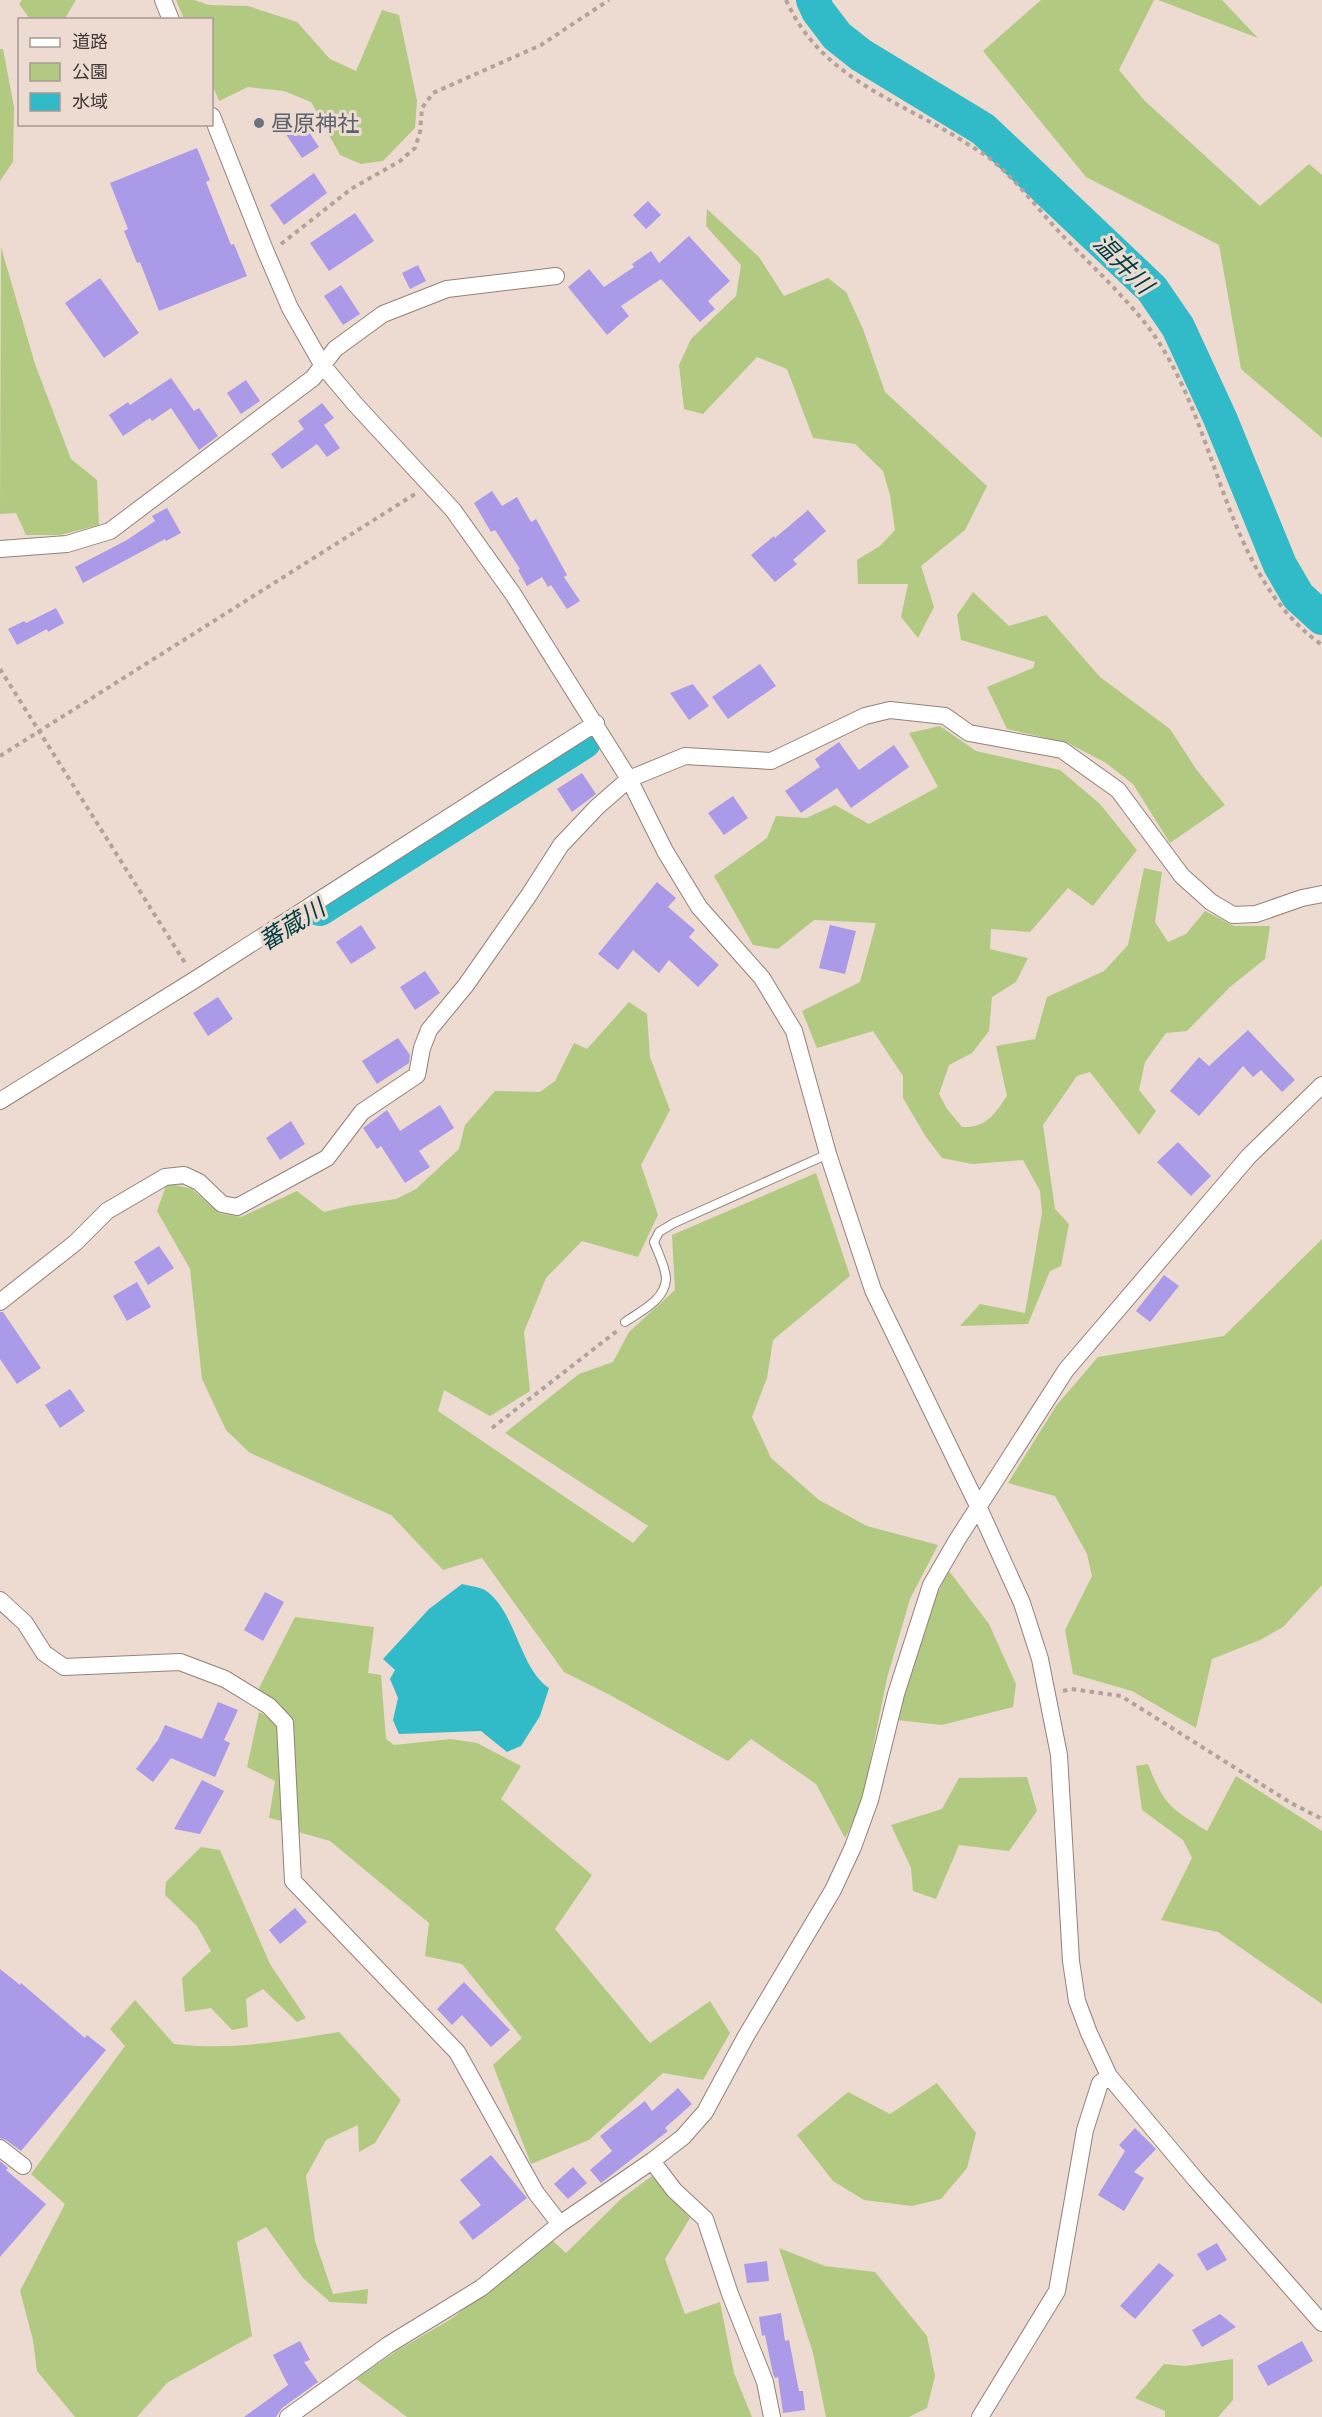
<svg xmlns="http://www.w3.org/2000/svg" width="1322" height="2417" font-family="Cabin,'Noto Sans JP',sans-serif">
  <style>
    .green { fill: #b2c981 }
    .water { fill: #31bac8 }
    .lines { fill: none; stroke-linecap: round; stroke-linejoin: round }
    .river { stroke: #31bac8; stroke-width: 34 }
    .building { fill: #ab9ae8 }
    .lane-casing { stroke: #928279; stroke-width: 10 }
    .street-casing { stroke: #928279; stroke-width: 18 }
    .path { stroke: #b1a39b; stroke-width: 4; stroke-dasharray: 4.5 4.5; stroke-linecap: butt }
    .lane { stroke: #fff; stroke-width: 8 }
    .street { stroke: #fff; stroke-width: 16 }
    .worship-dot { fill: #6b7280; stroke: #eddbd1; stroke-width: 2 }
    .labels { text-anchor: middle; stroke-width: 6; stroke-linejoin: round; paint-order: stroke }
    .worship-label { font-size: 22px; fill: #5b616d; stroke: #eddbd1; text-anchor: start }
    .water-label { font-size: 24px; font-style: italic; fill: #003e44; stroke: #eddbd1 }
  </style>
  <rect width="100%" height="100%" fill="#eddbd1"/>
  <path class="green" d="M22,0h54l-12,20 -34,-1 -11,-15z
    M176,0h18l15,5 39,1 49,16 33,37 26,12 26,-61 17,5 18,86 -2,27 -32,33 -22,3 -21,-9 -29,-53 -27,-11 -36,-4 -29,14 -7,-17v-64l-28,-1z
    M1041,0h113l-35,70 26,31 115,105 49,-42 13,11v263l-81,-69 -22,-124 -133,-68 -103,-126z
    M1158,0h64l36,38z
    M0,49h3l11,58 -1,55 -13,19z
    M707,209l52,48 25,39 44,-18 18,14 17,37 22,63 102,94 -22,44 -44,36 13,41 -16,31 -17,-21 7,-33h-50l-1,-24 23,-14 15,-16 -5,-35 -7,-24 -28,-27 -42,-6 -26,-69 -30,-12 -54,57 -19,-5 -5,-44 12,-26 45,-43 5,-31 -35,-39z
    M1,247l34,117 36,95 26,21 2,45 -39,10h-34l-10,-22 -16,1z
    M973,592l36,34 37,-11 54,62 70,52 26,40 29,36 -55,38 -37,-59 -27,-21 -38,-20 -61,-14 -20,-42 46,-19 2,-6 -74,-22 -4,-25z
    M940,726l36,25 84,19 40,34 37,46 -44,56 -25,-18 -38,44 -39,-3 -1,20 38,9 -12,24 -24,15 -3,34 -17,22 -23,12 -10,29 8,15 15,18c24,1 32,-12 45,-31l-11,-50 39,-7 12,-42 57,-26 24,-26 16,-77 18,4 -7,50 13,20 18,-8 19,-23 29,15h36l-5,33 -35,28 -43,44 -21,2 -21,29 -6,28 17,21 -17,24 -49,-63 -13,4 -34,49 12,84 14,15 -8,42 -11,5 -22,53 -68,2 20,-22 45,9 17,-100 -2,-22 -17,-31 -51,4 -30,-6 -16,-21 -23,-39v-22l-30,-45 -56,17 -15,-37 58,-29 16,-59 -62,-3 -36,29 -25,-4 -39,-69 53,-38 9,-22 30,2 29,-13 34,19 69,-37 -29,-54z
    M629,1002l18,12 3,43 20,53 -29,55 17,50 -20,42 -56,-16 -36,37 -22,54 6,59 -40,25 -46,-26 -6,21 195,132 15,-17 -143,-93 74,-59 34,-12 16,-30 46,-42 -3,-55 144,-62 34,103 -77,64 -6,38 -15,39 19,41 48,42 48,26 71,19 -28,54 -23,79 -26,129 -16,31 -29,-54 -65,-45 -23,22 -118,-66 -46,-23 -82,-114 -39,12 -52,-55 -141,-62 -24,-23 -24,-51 -12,-110 -33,-58 10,-28 25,6 27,24 22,4 56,-26 27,21 25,-6 47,-7 20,-10 43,-40 6,-24 30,-34 45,1 15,-11 19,-38 13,6z
    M1322,1239v346l-39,42 -23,13 -48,19 -16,69 -64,-37 -59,-17 -8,-44 27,-54 -5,-22 -32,-58 -47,-13 48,-77 42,-49 126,-21z
    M949,1571l40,53 27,60 -3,23 -71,18 -46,-5 31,-107z
    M295,1617l79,10 -6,46 13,2 5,64 8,6 57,-6 26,4 44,23 -20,33 91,76 -37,54 95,114 60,-42 20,32 -27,47 -40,-7 -74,67 -58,24 -38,-99 29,-27 -60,-74 -37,-8 4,-33 -99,-82 -35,-10 -5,-112 -32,-29z
    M259,1712l23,13 4,97 -17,-4 6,-37 -28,-14z
    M1148,1764c16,41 22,44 59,67l29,-55 86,55v173l-104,-72 -57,-12 31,-62 -9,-18 -41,-30 -6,-44z
    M1027,1777l10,34 -28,40 -50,-6 -23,54 -23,-8 -2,-23 -20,-43 51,-16 17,-31z
    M201,1847l19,3 50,114 36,54 -9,4 -34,-33 -17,10 2,28 -16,3 -21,-22 -26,4 -3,-34 29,-27 -14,-25 -32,-31 1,-13z
    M135,2000l39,44c58,7 108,-3 165,-12l62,68 -26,43 -16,9 -1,-27 -32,15 -20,36 9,65 18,53 35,-5 -1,15 -37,-2 -27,-24 -37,-51 -29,15 15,94 -85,47 -30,34h-62l-38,-46 -4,-31 -13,-49 45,-87 -34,-30 94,-128 -15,-17z
    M937,2083l39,50 -9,35 -26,31 -29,7 -48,-6 -31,-19 -36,-46 51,-43 42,22z
    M652,2176l38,42 -25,41 20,55 35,-12 14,71 18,44h-345l-51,-38 42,-29 53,-31 102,-78 13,12 56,-55z
    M779,2248l46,18 50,6 52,64 8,40 -8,32 -18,9h-83l-13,-64z
    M1233,2359v41l-15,17h-53v-6l-30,-13 29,-34 21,2z"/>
  <path class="water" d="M462,1584c8,2 21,3 27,9 28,24 31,75 60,95l-9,28 -19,30 -14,6 -26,-21 -82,3 -6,-14 5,-22 -8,-19 5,-9 -12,-11 46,-50z"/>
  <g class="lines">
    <path class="river" d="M813,0l5,11 19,25 24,19 122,74 169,160 26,38 42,91 60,147 18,31 24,22
      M320,909l264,-167"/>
  </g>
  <path class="building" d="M300,119l19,28 -17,11 -19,-28z
    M197,148l13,32 -4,2 25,63 3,-1 13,32 -88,35 -19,-49 -3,1 -13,-32 4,-2 -18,-46z
    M314,173l13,20 -43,32 -14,-20z
    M648,201l13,14 -15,14 -13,-14z
    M355,213l19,28 -45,30 -19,-28z
    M689,236l41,45 -22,20 7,8 -15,13 -39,-43 -40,27 8,10 -22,19 -39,-48 21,-18 15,18 30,-20 -2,-3 19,-13 8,12z
    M418,265l8,16 -16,8 -8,-16z
    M100,278l39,55 -35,25 -39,-55z
    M341,285l19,29 -17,11 -19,-29z
    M171,378l23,33 5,-3 19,28 -19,14 -28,-42 -19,13 -2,-3 -27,18 -14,-21 19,-13 2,3z
    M246,380l14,21 -19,13 -14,-21z
    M322,403l12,15 -10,7 16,23 -13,9 -10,-13 -35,25 -11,-15 33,-25 -6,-8z
    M492,491l10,15 15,-9 14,25 5,-3 31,56 -3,2 16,24 -13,8 -16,-24 -3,2 -6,-10 -15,9 -9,-16 2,-1 -25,-39 -4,2 -17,-29z
    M167,508l14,25 -15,8 -1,-2 -82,44 -8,-16 52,-27 28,-19 -3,-5z
    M808,510l18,21 -33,29 4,4 -22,18 -24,-27 23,-19 1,2z
    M56,608l8,15 -16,9 -1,-3 -30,16 -9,-16 16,-8 2,2z
    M760,664l16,22 -48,33 -16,-22z
    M693,684l16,22 -20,14 -19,-27z
    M839,742l20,28 35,-25 15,22 -58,41 -14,-20 -36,25 -16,-22 35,-24 -5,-8z
    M582,773l14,21 -24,18 -15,-23z
    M733,796l15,22 -24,17 -16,-22z
    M657,882l19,16 -8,9 27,23 -6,7 30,28 -21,22 -29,-27 -10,13 -26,-23 -15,20 -20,-16z
    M361,925l15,23 -25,16 -15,-22z
    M830,925l26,6 -11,43 -26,-6z
    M425,971l15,22 -25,17 -15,-23z
    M218,997l15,22 -25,17 -15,-23z
    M1248,1030l47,50 -13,12 -21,-22 -8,7 -10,-11 -44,50 -29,-25 29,-34 10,9z
    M398,1038l12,17 -1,8 -32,21 -15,-23z
    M440,1105l14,23 -35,23 11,16 -25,16 -24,-37 -4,3 -14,-21 24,-18 13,21z
    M291,1121l14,23 -25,16 -14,-22z
    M1178,1142l33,34 -20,20 -34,-34z
    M159,1246l15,22 -26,17 -14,-23z
    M1164,1275l15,11 -29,36 -14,-11z
    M137,1282l14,25 -24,14 -14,-25z
    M0,1312h3l38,56 -24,16 -17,-25z
    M70,1389l15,22 -25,17 -15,-23z
    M265,1592l19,10 -21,39 -19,-11z
    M218,1702l20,8 -14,30 6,3 -15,34 -44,-19 -18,24 -17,-13 22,-29 7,-15 37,14z
    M202,1780l22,11 -24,43 -26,-5z
    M295,1908l12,14 -27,22 -11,-14z
    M0,1969l20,16 1,-2 64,55 2,-3 19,15 -85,101 -15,-11 -6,-2z
    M464,1982l46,48 -19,17 -29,-32 -10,10 -15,-16z
    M678,2088l14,16 -27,24 3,3 -67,52 -11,-13 22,-19 -12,-15 45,-35 7,10z
    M1135,2128l21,21 -22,23 10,6 -20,33 -26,-16 27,-44 -6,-6z
    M491,2155l36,43 -54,42 -14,-18 22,-17 -21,-25z
    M0,2161l8,7 -2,2 40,34 -46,53z
    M573,2167l14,16 -19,16 -14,-15z
    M1217,2243l10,17 -20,11 -10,-17z
    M767,2261l2,20 -22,2 -3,-19z
    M1159,2263l15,12 -39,44 -15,-13z
    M781,2313l4,28 4,-1 10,51h4l2,19 -22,3 -5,-36 -3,1 -2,-4 -8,-39 -3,1 -3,-19z
    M1220,2314l16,13 -34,20 -10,-17z
    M300,2341l10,19 -6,2 14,20 -36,26 -6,9h-32l44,-32 -15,-30z
    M1302,2341l11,20 -45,25 -11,-20z"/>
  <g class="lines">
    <g class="lane-casing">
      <path id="lane" d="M625,1322c16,-11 40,-22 41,-43 0,-11 -8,-26 -12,-37l5,-10 15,-9 154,-69"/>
    </g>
    <g class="street-casing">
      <path id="street" d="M163,0l8,20
        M212,116l53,134 25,58 33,58 32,38 98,106 60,84 116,185 36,72 34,56 63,71 32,53 34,123 45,136 105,216 44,97 18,56 19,96 12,206 6,40 12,32 20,43 87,104 126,143
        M0,549l67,-5 43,-13 203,-153 22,-29 48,-35 64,-25 109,-13
        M0,1101l196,-122 400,-256
        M0,1302l75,-59 32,-32 58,-34 19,-2 15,7 23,22 15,3 90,-49 35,-46 55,-37 5,-27 7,-18 37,-45 63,-90 32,-50 36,-38 32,-28 56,-23 86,5 94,-45 25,-6 55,6 24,17 93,17 56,40 64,86 29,26 22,13 23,-1 46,-16 20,-4
        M0,1600l25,23 19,30 20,14 116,-5 45,17 44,27 16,17 8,158 164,171 79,141 24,31
        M0,2148l23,18
        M652,2161l22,29 31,29 25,75 35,88 7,35
        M288,2417l100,-72 93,-57 79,-64 92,-63 31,-24 22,-25 41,-76 87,-146 20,-43 17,-47 26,-106 35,-109 26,-45 109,-170 183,-214 73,-71
        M980,2417l77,-126 28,-161 15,-47 9,-7"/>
    </g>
    <path class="path" d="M786,0c35,78 110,99 177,141 10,7 21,12 30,20 25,21 46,49 68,73 28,29 59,58 84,89 76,96 74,249 177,322
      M281,244l70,-55 49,-28 15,-13 5,-16 2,-24 11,-15 108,-48 68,-45
      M0,669l187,297
      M0,756l415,-262
      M492,1428l125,-97
      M1063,1691l8,-2 50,7 170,107 31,16"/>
    <use href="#lane" class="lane"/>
    <use href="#street" class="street"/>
  </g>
  <circle class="worship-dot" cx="259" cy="123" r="6"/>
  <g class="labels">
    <g class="worship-label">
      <text x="271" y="131">昼原神社</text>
    </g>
    <g class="water-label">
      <text transform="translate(1123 264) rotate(45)" y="8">温井川</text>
      <text transform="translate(292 925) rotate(-32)" y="8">蕃蔵川</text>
    </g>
  </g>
  <rect x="18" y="18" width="195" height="108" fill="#eddbd1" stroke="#a79a92" stroke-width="1.5"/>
  <rect x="30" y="38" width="30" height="9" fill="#ffffff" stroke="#a79a92" stroke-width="1.5"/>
  <text x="72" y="48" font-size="18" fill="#3f3834">道路</text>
  <rect x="30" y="63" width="30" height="18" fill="#b2c981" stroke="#a79a92" stroke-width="1.5"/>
  <text x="72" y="78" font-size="18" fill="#3f3834">公園</text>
  <rect x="30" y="93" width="30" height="18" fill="#31bac8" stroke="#a79a92" stroke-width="1.5"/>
  <text x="72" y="108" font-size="18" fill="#3f3834">水域</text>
</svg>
